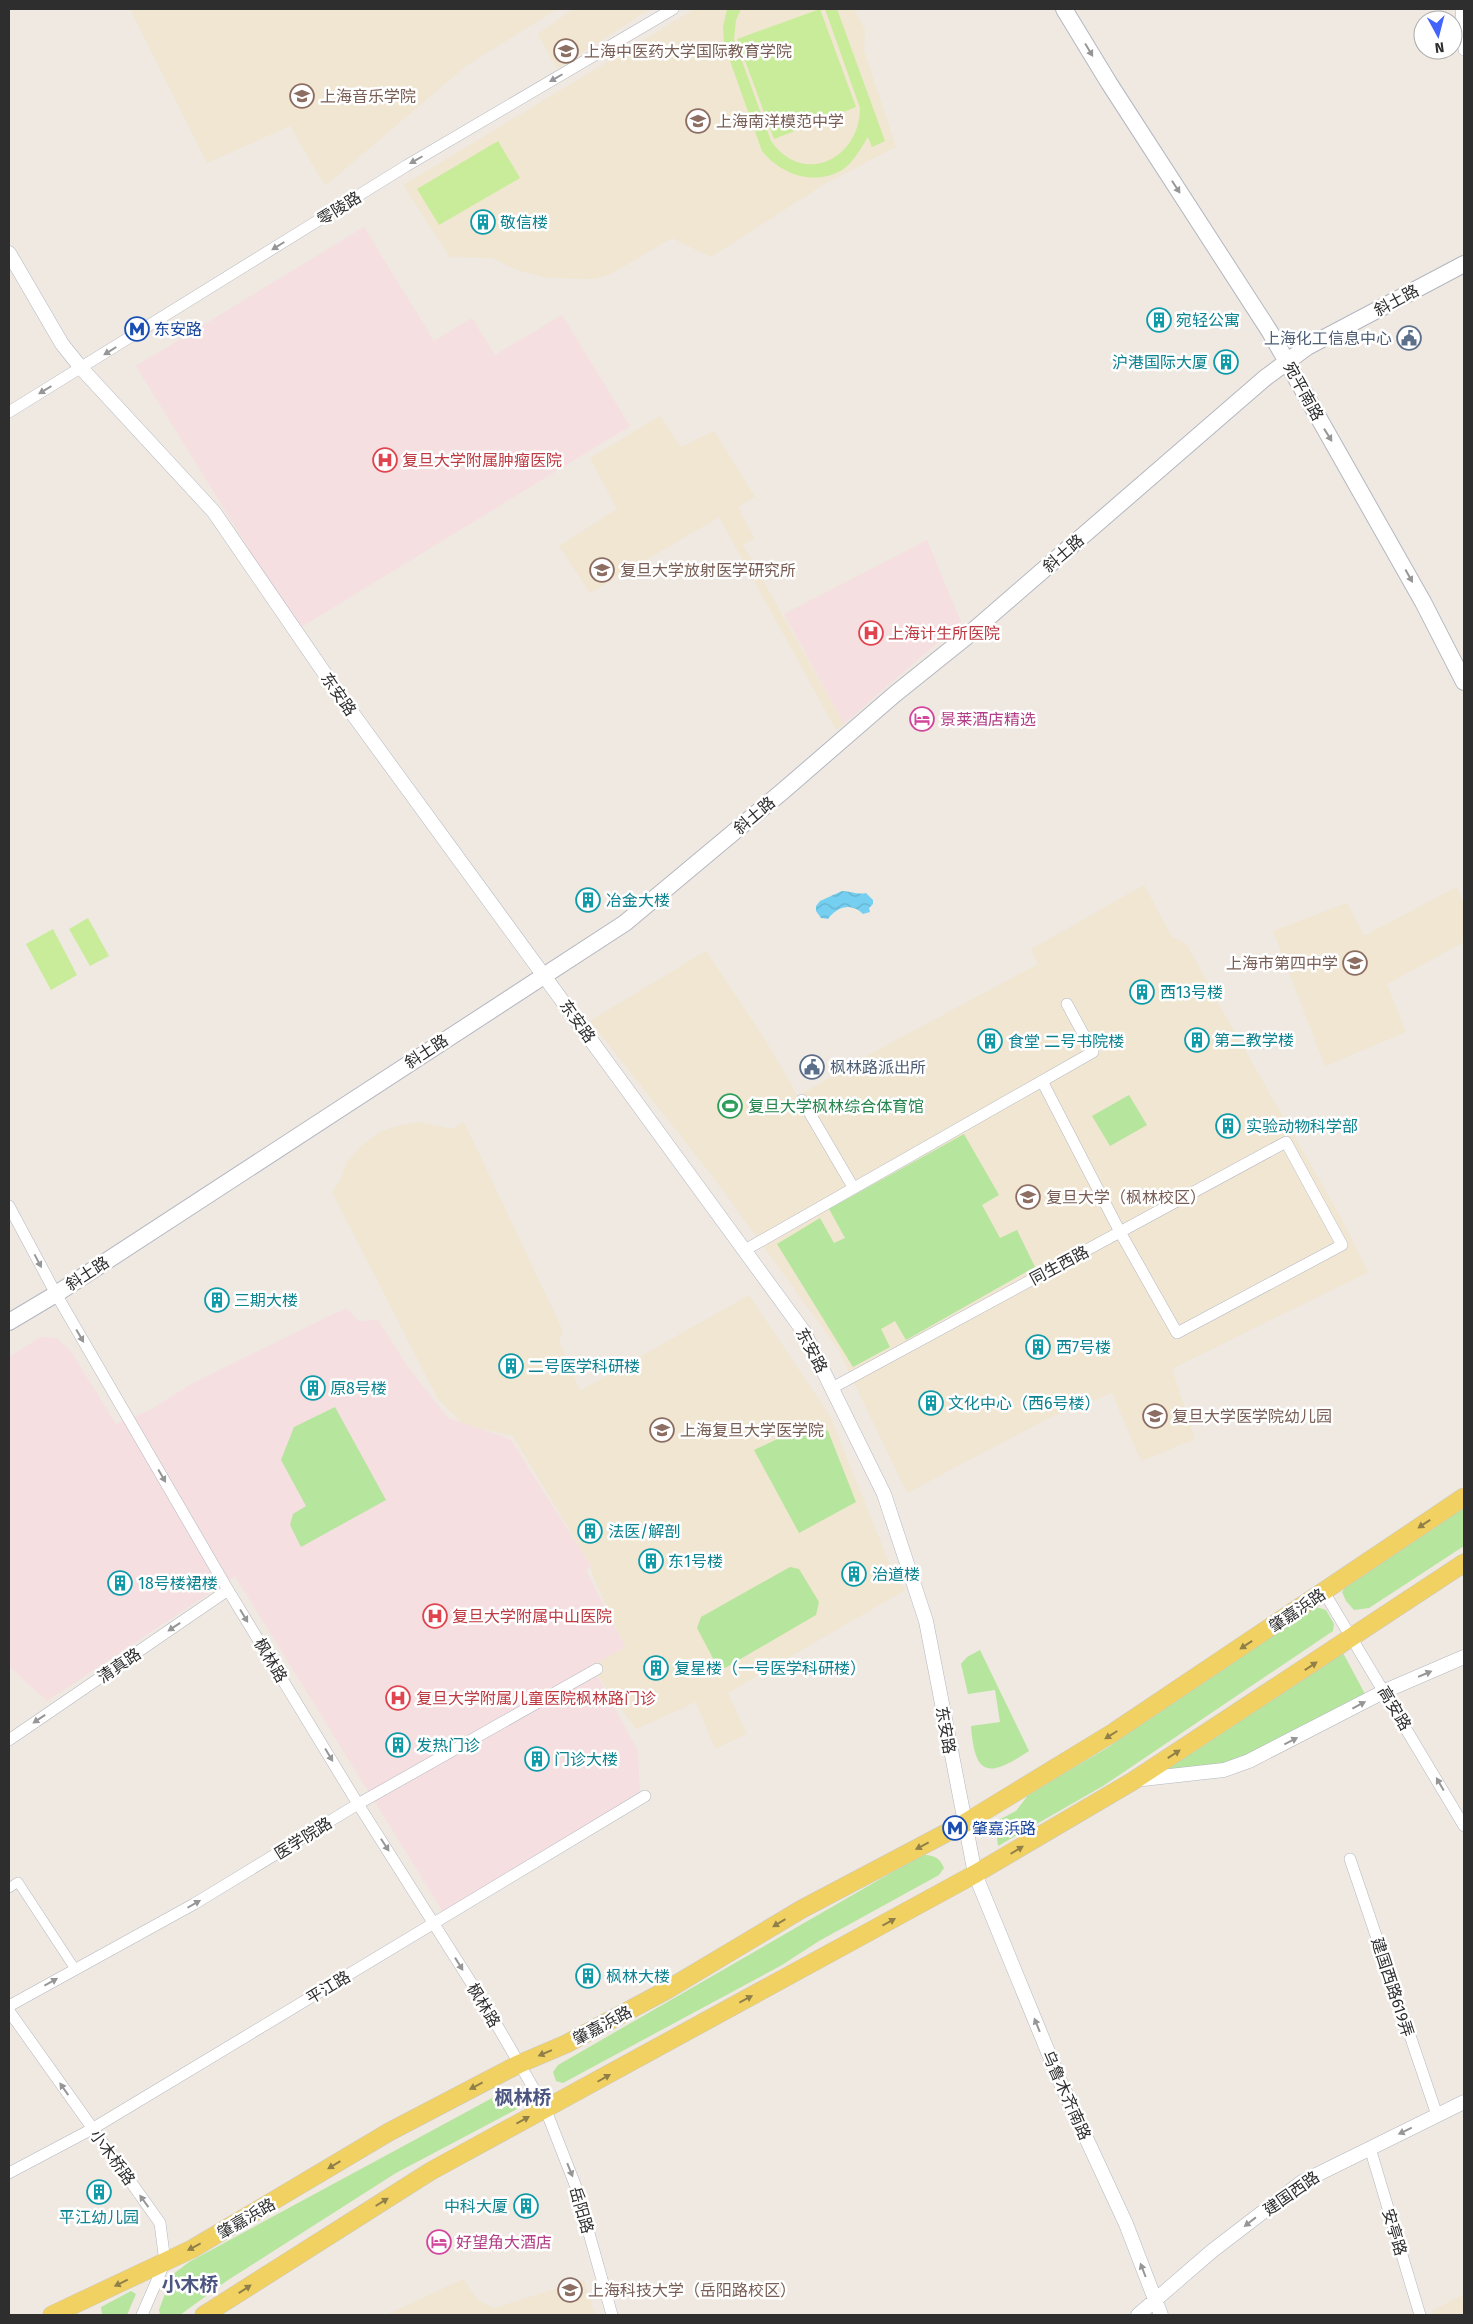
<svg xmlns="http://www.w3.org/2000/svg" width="1473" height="2324" font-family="'Fira Sans','Noto Sans SC',sans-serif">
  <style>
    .education { fill: #f0e6d1 }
    .medical { fill: #f5dfe0 }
    .grass { fill: #b6e59e }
    .pitch { fill: #c9ec9a }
    .water { fill: url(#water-waves) }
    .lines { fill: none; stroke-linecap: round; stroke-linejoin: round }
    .pedestrian-casing { stroke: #b4b7c1; stroke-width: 10 }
    .minor-casing { stroke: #b4b7c1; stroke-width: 12 }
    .tertiary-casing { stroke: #b4b7c1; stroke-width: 15 }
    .secondary-casing { stroke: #b4b7c1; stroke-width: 18 }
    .primary-casing { stroke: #c9c9c9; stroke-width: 19 }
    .pedestrian { stroke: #fff; stroke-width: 9 }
    .minor { stroke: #fff; stroke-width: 11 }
    .tertiary { stroke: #fff; stroke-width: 14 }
    .secondary { stroke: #fff; stroke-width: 16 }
    .primary { stroke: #f2d163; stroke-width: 18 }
    .oneway { fill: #969696 }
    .oneway2 { fill: #908048 }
    .labels { text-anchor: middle; stroke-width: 5; stroke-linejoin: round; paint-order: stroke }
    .education-label { font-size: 16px; fill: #785e54; stroke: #fff; text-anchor: start }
    .street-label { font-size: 16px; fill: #2e2e2e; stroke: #fff }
    .culture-label { font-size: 16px; fill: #0d838f; stroke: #fff; text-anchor: start }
    .transit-label { font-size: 16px; fill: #164399; stroke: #fff; text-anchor: start }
    .service-label { font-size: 16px; fill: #4e5e75; stroke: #fff; text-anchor: end }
    .health-label { font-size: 16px; fill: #be3a42; stroke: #fff; text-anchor: start }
    .hotel-label { font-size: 16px; fill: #b23c85; stroke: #fff; text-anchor: start }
    .leisure-label { font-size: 16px; fill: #27864d; stroke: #fff; text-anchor: start }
    .quarter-label { font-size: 19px; font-weight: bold; fill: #4d5680; stroke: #fff }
  </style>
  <defs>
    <pattern id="water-waves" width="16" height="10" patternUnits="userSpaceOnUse" patternTransform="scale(1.25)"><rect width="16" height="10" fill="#75cff0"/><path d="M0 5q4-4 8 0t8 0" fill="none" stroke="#66b2ce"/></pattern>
  </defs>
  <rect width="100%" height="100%" fill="#efe9e1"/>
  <path class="education" d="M130,9h427l-91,57 -141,120 -35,-60 -83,37z
    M573,9h77l-93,60 -19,-35z
    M695,9h159l11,21 -1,20 32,97 -70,36 -115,74 -39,-19 -61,36 -17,5 -45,-1 -32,-8 -25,-12 -42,-1 -47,-72z
    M660,416l21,31 33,-16 41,66 -17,10 16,31 -11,7 101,179 -8,6 -117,-213 -129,76 -31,-47 58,-37 -27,-51z
    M1144,885l28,52 15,7 31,59 122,213 28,56 -196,97 23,70 -54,22 -29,-68 -65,26 -140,74 -69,-144 -125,-172 -123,-156 116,-70 58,87 34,58 83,-48 157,-84 -7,-15z
    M1457,887l7,17v38l-77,42 19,48 -81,34 -52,-135 74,-28 17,33z
    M420,1122l32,7 12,-7 99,209 -4,10 21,50 169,-96 81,121 61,151 14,23 -177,103 19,41 -32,15 -19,-47 -60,27 -45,-63 34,-19 -33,-73 -1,-8 -78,-130 -49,-11 -26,-26 -106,-207 10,-15 5,-15 14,-16 19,-14 17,-6z
    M463,2279l15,21 16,8 90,-28 11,35h-209z
    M1464,2294v21h-30l-2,-4z"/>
  <path class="medical" d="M364,227l70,114 38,-23 23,37 67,-40 68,111 -332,203 -162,-263z
    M927,540l34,82 -117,102 -60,-110z
    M346,1308l13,13 19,-1 30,47 40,51 62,21 81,127 -5,4 39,77 -33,19 46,85 2,43 -197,118 -208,-336 -188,125 -38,-35v-309l32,-20 15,1 14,12 46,74 34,-14 43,-27z"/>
  <path class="grass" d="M1129,1095l18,30 -37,21 -18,-30z
    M964,1134l35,61 -17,10 18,33 17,-8 18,37 -129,73 -11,-19 -14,8 9,18 -37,20 -76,-123 43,-26 14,25 11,-5 -16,-29z
    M335,1407l51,93 -85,47 -11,-22 3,-11 13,-8 -25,-46 13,-33z
    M812,1423l16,8 28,71 -57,31 -45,-83z
    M1464,1505v41l-95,62 -15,2 -8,-9 -4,-9 8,-12z
    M790,1567l9,2 20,33 -3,13 -91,53 -9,-4 -19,-36 4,-11z
    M1313,1606l13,4 8,14 -1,7 -230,155 -105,60 -3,-24 21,-11 13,-17 78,-46z
    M980,1650l49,101c-40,26 -54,27 -58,-25l29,-4 -5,-32 -27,4 -7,-30 6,-7z
    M1342,1651l23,43 -126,65 -25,7 -58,6z
    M922,1855c12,0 17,2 22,13l-5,7 -120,66 -37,24 -219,118 -7,-2 -3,-9 5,-7z
    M507,2090l7,2 5,9 -2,8 -121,64 -168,107 -48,35h-20l-1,-5 13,-35 17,-13z
    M131,2291l5,3 -9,21h-25l-1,-8z"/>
  <path class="pitch" d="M727,9h14l-5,11 -2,19 37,102c32,46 89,18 89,-33l-35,-99h12l48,132 -13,6 -4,-10c-7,11 -15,26 -26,33 -27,16 -61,5 -80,-19l-38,-107 -1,-17z
    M820,9l36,98 -82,32 -37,-100z
    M498,141l22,37 -81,47 -22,-36z
    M88,918l21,38 -19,10 -21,-37z
    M53,929l24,46 -26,15 -25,-46z"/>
  <path class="water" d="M842,891c9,0 15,4 24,2l7,7v4l-4,4 1,4 -7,2c-12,-12 -26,-7 -35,5l-7,-1 -5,-7v-5l4,-5z"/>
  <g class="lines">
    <g class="pedestrian-casing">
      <path id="pedestrian" d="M9,1888l9,-6 57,87"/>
    </g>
    <g class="minor-casing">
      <path id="minor" d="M1461,9l3,41
        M9,412l397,-246 267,-157
        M802,1100l51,87
        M9,1206l47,88 172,296 130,214 126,199 61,105 31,79 36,128
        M745,1250l348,-198 -26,-48
        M832,1388l454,-246 56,103 -165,88 -57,-101 -78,-151
        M1324,1592l140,234
        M9,1740l219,-150
        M1350,1859l87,256
        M9,2006l185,-102 164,-100 239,-135
        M9,2011l151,212 5,39 -23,53
        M1370,2148l50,167
        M9,2173l83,-44 553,-333"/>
    </g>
    <g class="tertiary-casing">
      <path id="tertiary" d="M9,253l53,91 20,25 132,143 133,194 457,626 80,162 42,127 49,253 87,212 64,138 35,91
        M1134,1780l90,-10 25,-9 136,-70 79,-34
        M1138,2315l74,-64 90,-69 162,-80"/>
    </g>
    <g class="secondary-casing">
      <path id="secondary" d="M1064,9l45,74 161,249 153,270 41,80
        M9,1322l47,-28 569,-371 158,-132 112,-97 71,-57 299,-259 42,-31 157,-83"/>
    </g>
    <g class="primary-casing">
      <path id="primary" d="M52,2315l140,-66 197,-117 130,-68 47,-20 99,-53 137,-82 163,-86 149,-91 350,-235
        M204,2315l227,-144 544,-297 158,-93 331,-218"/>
    </g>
    <use href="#pedestrian" class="pedestrian"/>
    <use href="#minor" class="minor"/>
    <use href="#tertiary" class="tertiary"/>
    <use href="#secondary" class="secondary"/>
    <use href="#primary" class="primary"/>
  </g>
  <defs><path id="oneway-solid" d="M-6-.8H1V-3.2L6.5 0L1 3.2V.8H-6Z" transform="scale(1.25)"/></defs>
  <g class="oneway">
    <use href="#oneway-solid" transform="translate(1089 50) rotate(59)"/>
    <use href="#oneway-solid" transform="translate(556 78) rotate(150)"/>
    <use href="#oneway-solid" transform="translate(416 160) rotate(150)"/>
    <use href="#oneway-solid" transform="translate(1176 187) rotate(57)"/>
    <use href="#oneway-solid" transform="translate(278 246) rotate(148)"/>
    <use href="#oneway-solid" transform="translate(110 351) rotate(148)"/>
    <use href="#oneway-solid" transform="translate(45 390) rotate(149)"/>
    <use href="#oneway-solid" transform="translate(1328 435) rotate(58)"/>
    <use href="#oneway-solid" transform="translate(1409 576) rotate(61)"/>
    <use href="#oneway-solid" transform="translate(38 1261) rotate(62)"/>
    <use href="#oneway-solid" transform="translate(80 1336) rotate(60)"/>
    <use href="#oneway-solid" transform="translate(162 1476) rotate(60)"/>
    <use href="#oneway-solid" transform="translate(244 1616) rotate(59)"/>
    <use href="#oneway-solid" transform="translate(174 1627) rotate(146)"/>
    <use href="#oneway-solid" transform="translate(1425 1674) rotate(-23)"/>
    <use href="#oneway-solid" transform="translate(1359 1705) rotate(-28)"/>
    <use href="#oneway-solid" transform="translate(39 1719) rotate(146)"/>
    <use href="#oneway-solid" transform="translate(1291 1741) rotate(-27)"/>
    <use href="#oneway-solid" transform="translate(329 1755) rotate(59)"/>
    <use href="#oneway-solid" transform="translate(1440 1784) rotate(-120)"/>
    <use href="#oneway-solid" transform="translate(385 1845) rotate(57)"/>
    <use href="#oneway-solid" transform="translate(194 1904) rotate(-30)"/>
    <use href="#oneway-solid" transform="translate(459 1964) rotate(58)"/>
    <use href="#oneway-solid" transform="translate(51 1982) rotate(-29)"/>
    <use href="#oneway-solid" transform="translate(1037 2025) rotate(-112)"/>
    <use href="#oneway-solid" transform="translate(64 2089) rotate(-125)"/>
    <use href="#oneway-solid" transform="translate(1405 2131) rotate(154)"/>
    <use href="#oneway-solid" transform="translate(570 2170) rotate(68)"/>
    <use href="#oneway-solid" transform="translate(144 2201) rotate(-126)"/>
    <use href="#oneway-solid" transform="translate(1250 2222) rotate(142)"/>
    <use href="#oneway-solid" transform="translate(1143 2270) rotate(-111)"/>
  </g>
  <g class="oneway2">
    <use href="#oneway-solid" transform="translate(1424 1524) rotate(146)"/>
    <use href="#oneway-solid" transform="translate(1246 1645) rotate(146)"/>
    <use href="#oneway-solid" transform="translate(1311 1666) rotate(-33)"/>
    <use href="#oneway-solid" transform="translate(1111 1735) rotate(148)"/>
    <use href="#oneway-solid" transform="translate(1174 1754) rotate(-33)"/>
    <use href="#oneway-solid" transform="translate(922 1846) rotate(152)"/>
    <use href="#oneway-solid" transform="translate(1017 1850) rotate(-31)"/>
    <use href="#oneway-solid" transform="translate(889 1922) rotate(-29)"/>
    <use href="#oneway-solid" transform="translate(779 1923) rotate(149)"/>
    <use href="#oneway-solid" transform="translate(746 1999) rotate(-28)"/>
    <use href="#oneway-solid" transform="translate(545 2053) rotate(157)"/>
    <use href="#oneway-solid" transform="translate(604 2078) rotate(-30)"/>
    <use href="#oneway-solid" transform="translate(476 2086) rotate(152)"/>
    <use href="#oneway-solid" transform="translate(523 2120) rotate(-29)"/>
    <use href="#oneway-solid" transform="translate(334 2165) rotate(149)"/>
    <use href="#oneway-solid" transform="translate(382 2202) rotate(-32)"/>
    <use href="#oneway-solid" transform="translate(194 2247) rotate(152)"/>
    <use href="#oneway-solid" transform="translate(121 2283) rotate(154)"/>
    <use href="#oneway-solid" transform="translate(245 2289) rotate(-33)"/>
  </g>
  <defs>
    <g id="school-ring" transform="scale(1.25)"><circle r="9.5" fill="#fff" stroke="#8d6e63" stroke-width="1.5"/><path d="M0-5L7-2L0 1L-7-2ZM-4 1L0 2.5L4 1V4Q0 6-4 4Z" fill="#8d6e63"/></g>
    <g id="university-ring" transform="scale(1.25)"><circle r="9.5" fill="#fff" stroke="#8d6e63" stroke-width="1.5"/><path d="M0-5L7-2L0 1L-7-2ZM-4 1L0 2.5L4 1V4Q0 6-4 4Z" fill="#8d6e63"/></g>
    <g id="building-ring" transform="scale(1.25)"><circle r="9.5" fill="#fff" stroke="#0f9aa8" stroke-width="1.5"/><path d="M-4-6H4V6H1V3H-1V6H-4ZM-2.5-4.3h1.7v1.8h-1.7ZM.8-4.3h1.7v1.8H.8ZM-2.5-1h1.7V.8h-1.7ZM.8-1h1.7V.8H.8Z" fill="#0f9aa8"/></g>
    <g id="metro-ring" transform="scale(1.25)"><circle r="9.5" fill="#fff" stroke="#1a4fb4" stroke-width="1.5"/><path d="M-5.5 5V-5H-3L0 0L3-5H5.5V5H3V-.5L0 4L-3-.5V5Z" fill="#1a4fb4"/></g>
    <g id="civic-ring" transform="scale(1.25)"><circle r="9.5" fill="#fff" stroke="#5c6f8a" stroke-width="1.5"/><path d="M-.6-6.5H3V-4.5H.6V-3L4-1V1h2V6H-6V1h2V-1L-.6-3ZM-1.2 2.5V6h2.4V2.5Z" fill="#5c6f8a"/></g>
    <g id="hospital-ring" transform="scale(1.25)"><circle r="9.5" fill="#fff" stroke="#e0444e" stroke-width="1.5"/><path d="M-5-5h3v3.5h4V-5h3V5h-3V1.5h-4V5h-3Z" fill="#e0444e"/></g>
    <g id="hotel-ring" transform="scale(1.25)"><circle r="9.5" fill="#fff" stroke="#d1479c" stroke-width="1.5"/><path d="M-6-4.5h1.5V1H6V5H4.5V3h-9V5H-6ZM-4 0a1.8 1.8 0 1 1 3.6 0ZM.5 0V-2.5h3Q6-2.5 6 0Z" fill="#d1479c"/></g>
    <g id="stadium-ring" transform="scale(1.25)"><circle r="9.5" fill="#fff" stroke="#2e9e5b" stroke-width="1.5"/><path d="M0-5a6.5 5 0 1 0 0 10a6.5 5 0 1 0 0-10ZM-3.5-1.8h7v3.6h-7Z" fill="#2e9e5b"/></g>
  </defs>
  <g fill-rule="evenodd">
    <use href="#school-ring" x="566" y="51"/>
    <use href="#university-ring" x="302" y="96"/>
    <use href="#school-ring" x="698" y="121"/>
    <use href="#building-ring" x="483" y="222"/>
    <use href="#building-ring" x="1159" y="320"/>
    <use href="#metro-ring" x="137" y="329"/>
    <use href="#civic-ring" x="1409" y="338"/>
    <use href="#building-ring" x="1226" y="362"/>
    <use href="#hospital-ring" x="385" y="460"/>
    <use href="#university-ring" x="602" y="570"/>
    <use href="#hospital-ring" x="871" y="633"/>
    <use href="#hotel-ring" x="922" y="719"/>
    <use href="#building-ring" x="588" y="900"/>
    <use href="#school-ring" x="1355" y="963"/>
    <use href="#building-ring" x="1142" y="992"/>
    <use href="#building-ring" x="1197" y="1040"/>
    <use href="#building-ring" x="990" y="1041"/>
    <use href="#civic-ring" x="812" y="1067"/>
    <use href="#stadium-ring" x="730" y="1106"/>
    <use href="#building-ring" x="1228" y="1126"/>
    <use href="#university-ring" x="1028" y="1197"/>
    <use href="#building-ring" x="217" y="1300"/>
    <use href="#building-ring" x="1038" y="1347"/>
    <use href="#building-ring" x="511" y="1366"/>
    <use href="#building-ring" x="313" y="1388"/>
    <use href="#building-ring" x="931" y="1403"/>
    <use href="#school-ring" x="1155" y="1416"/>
    <use href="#school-ring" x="662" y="1430"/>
    <use href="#building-ring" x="590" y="1531"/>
    <use href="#building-ring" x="651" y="1561"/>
    <use href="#building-ring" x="854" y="1574"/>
    <use href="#building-ring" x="120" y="1583"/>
    <use href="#hospital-ring" x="435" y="1616"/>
    <use href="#building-ring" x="656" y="1668"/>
    <use href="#hospital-ring" x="398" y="1698"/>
    <use href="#building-ring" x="398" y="1745"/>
    <use href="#building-ring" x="537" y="1759"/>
    <use href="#metro-ring" x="955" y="1828"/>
    <use href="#building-ring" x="588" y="1976"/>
    <use href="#building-ring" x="99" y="2192"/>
    <use href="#building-ring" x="526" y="2206"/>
    <use href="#hotel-ring" x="439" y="2242"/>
    <use href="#university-ring" x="570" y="2290"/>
  </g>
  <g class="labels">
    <g class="education-label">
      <text x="584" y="57">上海中医药大学国际教育学院</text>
      <text x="320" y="102">上海音乐学院</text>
      <text x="716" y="127">上海南洋模范中学</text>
      <text x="620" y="576">复旦大学放射医学研究所</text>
      <text x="1338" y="969" text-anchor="end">上海市第四中学</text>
      <text x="1046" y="1203">复旦大学（枫林校区）</text>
      <text x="1172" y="1422">复旦大学医学院幼儿园</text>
      <text x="680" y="1436">上海复旦大学医学院</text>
      <text x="588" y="2296">上海科技大学（岳阳路校区）</text>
    </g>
    <g class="street-label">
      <text transform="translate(339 208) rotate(-32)" y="6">零陵路</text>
      <text transform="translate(1396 300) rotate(-28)" y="6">斜土路</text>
      <text transform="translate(1304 391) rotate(61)" y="6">宛平南路</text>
      <text transform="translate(1063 553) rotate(-41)" y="6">斜土路</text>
      <text transform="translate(339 694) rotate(55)" y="6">东安路</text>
      <text transform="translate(754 815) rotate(-40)" y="6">斜土路</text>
      <text transform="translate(578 1021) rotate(54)" y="6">东安路</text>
      <text transform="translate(426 1051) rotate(-33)" y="6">斜土路</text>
      <text transform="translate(1059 1265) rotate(-28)" y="6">同生西路</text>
      <text transform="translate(87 1273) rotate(-33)" y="6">斜土路</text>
      <text transform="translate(812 1350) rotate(62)" y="6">东安路</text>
      <text transform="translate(1297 1610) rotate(-34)" y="6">肇嘉浜路</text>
      <text transform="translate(271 1660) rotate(59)" y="6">枫林路</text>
      <text transform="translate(119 1665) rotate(-34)" y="6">清真路</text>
      <text transform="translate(1395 1708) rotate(59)" y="6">高安路</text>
      <text transform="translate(946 1730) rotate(80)" y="6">东安路</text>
      <text transform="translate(303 1838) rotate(-32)" y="6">医学院路</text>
      <text transform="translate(328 1987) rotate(-31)" y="6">平江路</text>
      <text transform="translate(1393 1987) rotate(72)" y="6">建国西路619弄</text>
      <text transform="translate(484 2005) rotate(59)" y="6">枫林路</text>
      <text transform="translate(602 2025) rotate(-28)" y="6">肇嘉浜路</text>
      <text transform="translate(1067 2095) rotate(66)" y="6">乌鲁木齐南路</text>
      <text transform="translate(113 2157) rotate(54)" y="6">小木桥路</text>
      <text transform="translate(1291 2193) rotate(-35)" y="6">建国西路</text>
      <text transform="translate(582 2210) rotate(74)" y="6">岳阳路</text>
      <text transform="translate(246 2218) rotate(-30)" y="6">肇嘉浜路</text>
      <text transform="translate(1395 2232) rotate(73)" y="6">安亭路</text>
    </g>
    <g class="culture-label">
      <text x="500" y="228">敬信楼</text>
      <text x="1176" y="326">宛轻公寓</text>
      <text x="1208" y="368" text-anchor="end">沪港国际大厦</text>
      <text x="606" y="906">冶金大楼</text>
      <text x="1160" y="998">西13号楼</text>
      <text x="1214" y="1046">第二教学楼</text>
      <text x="1008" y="1047">食堂 二号书院楼</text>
      <text x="1246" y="1132">实验动物科学部</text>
      <text x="234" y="1306">三期大楼</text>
      <text x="1056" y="1353">西7号楼</text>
      <text x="528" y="1372">二号医学科研楼</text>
      <text x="330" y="1394">原8号楼</text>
      <text x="948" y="1409">文化中心（西6号楼）</text>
      <text x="608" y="1537">法医/解剖</text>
      <text x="668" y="1567">东1号楼</text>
      <text x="872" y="1580">治道楼</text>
      <text x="138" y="1589">18号楼裙楼</text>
      <text x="674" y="1674">复星楼（一号医学科研楼）</text>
      <text x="416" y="1751">发热门诊</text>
      <text x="554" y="1765">门诊大楼</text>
      <text x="606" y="1982">枫林大楼</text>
      <text x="508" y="2212" text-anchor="end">中科大厦</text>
      <text x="99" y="2223" text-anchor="middle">平江幼儿园</text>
    </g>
    <g class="transit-label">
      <text x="154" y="335">东安路</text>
      <text x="972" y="1834">肇嘉浜路</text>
    </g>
    <g class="service-label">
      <text x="1392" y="344">上海化工信息中心</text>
      <text x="830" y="1073" text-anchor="start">枫林路派出所</text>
    </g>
    <g class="health-label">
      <text x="402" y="466">复旦大学附属肿瘤医院</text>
      <text x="888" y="639">上海计生所医院</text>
      <text x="452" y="1622">复旦大学附属中山医院</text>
      <text x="416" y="1704">复旦大学附属儿童医院枫林路门诊</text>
    </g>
    <g class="hotel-label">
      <text x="940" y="725">景莱酒店精选</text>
      <text x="456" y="2248">好望角大酒店</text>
    </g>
    <g class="leisure-label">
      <text x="748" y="1112">复旦大学枫林综合体育馆</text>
    </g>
    <g class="quarter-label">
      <text x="523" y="2104">枫林桥</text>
      <text x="190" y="2291">小木桥</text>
    </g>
  </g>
  <rect width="1473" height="2324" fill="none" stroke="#2e2e2e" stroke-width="20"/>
  <g transform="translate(1438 35) rotate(173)"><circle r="24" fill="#ffffff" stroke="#ababab"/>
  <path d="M0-4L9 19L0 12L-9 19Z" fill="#4264fb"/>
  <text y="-8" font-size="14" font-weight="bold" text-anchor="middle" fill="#2e2e2e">N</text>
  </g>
</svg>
